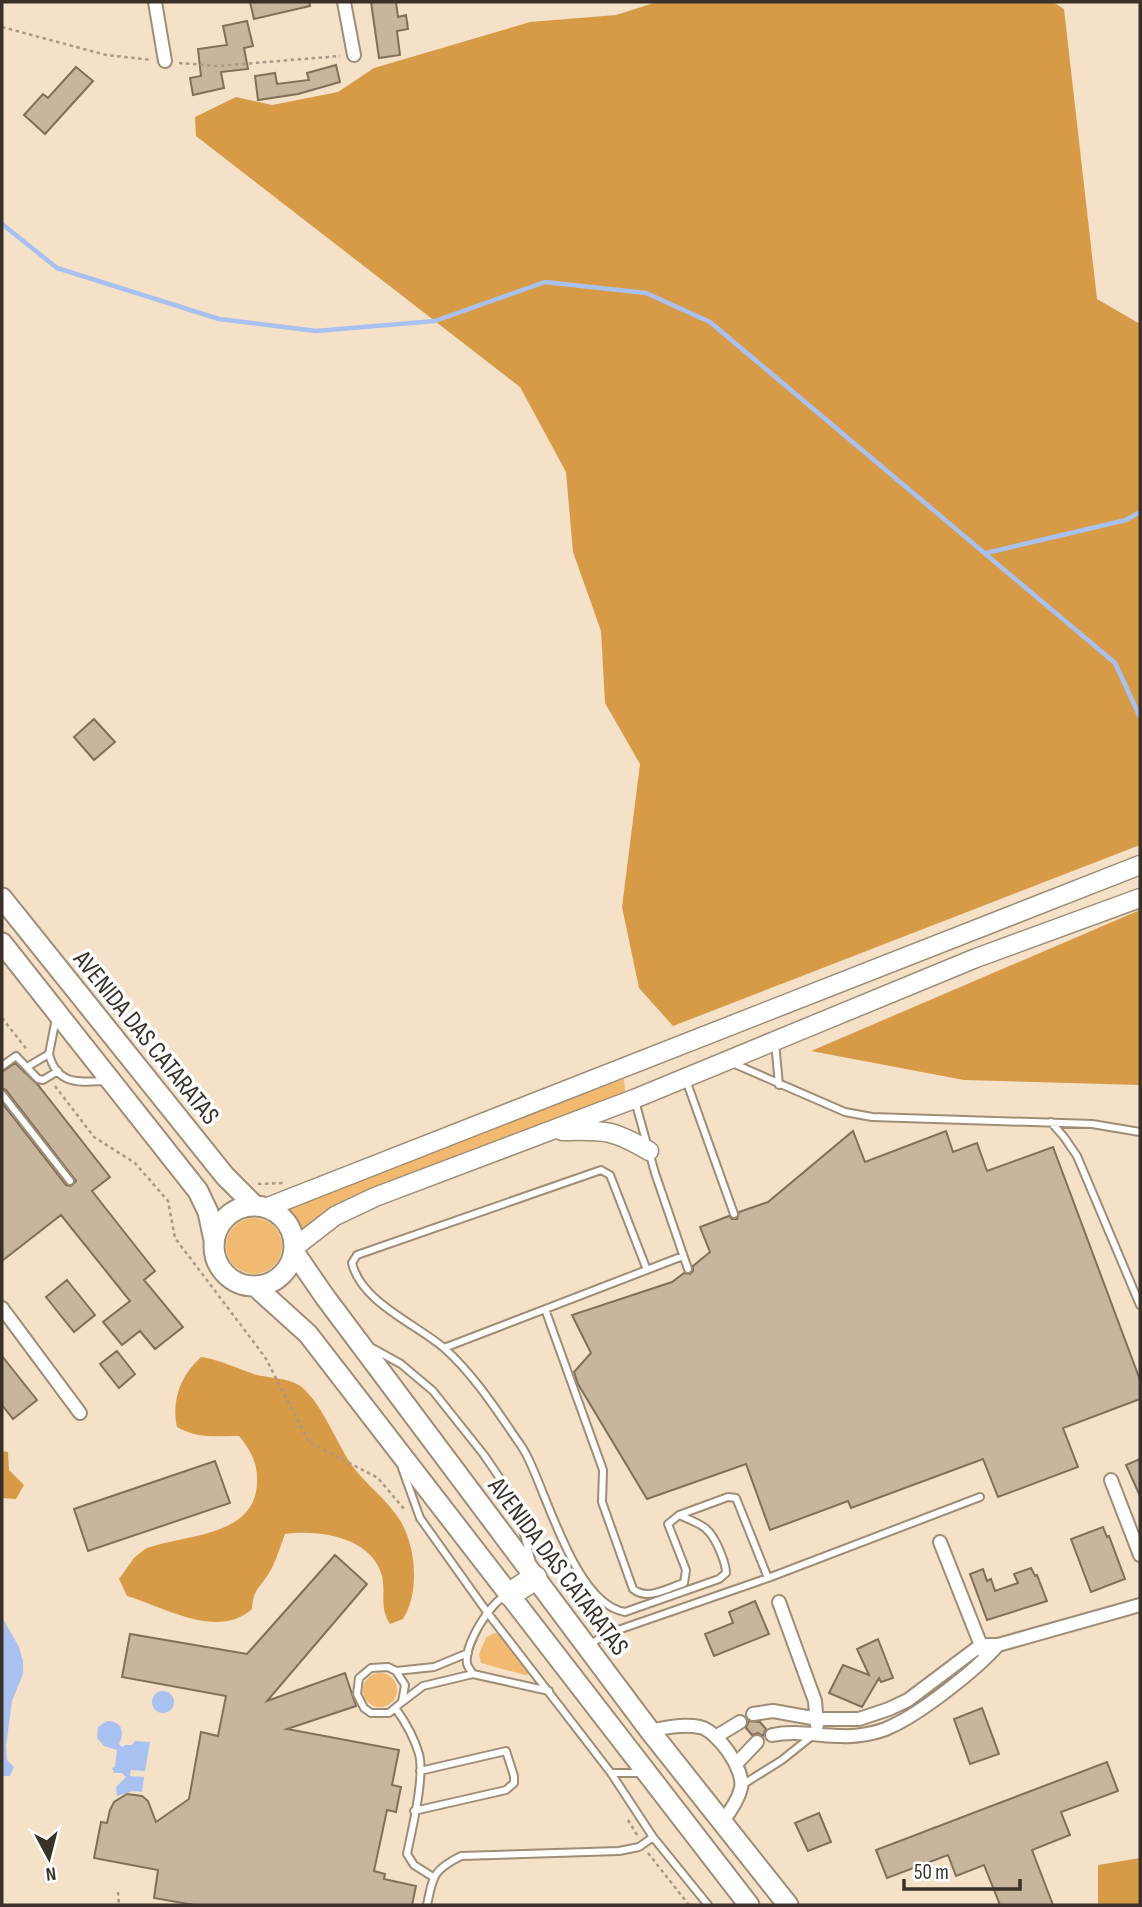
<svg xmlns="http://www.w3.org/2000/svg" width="1142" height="1907" font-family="'Sofia Sans Condensed',sans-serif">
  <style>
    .green { fill: #f2b970 }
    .forest { fill: #d79b48 }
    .water { fill: #a9c1f1 }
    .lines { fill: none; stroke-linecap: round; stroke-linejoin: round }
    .stream { stroke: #a9c1f1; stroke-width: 4.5 }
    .building { fill: #c8b59d; stroke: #816f59; stroke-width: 2 }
    .lane-casing { stroke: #9f8d76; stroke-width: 10 }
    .street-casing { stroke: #9f8d76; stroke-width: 16 }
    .secondary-casing { stroke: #9f8d76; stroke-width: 21 }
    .primary-casing { stroke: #9f8d76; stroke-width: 23 }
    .highway-casing { stroke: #9f8d76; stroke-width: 26 }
    .path { stroke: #a89986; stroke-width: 2.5; stroke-dasharray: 3.5 3.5; stroke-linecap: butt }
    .lane { stroke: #fff; stroke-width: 6 }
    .street { stroke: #fff; stroke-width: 12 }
    .secondary { stroke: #fff; stroke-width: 18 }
    .primary { stroke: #fff; stroke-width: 19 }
    .highway { stroke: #fff; stroke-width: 23 }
    .labels { text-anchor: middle; stroke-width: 7; stroke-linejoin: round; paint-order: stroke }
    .street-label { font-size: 26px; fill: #393128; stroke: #fff }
  </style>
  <rect width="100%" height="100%" fill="#f5e1c8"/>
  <path class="green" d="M624,1079l1,13 -278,107 -18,11 -23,23 -11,-15 -12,-10z
    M226 1246a28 28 0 1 1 56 0a28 28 0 1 1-56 0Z
    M494,1633l4,1 31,40 -4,1 -44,-12 -2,-9 7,-16z
    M363 1690a17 17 0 1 1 34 0a17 17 0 1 1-34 0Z"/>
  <path class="forest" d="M657,2h396l11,7 33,290 43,25v521l-467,181 -34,-38 -17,-81 18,-143 -35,-61 -4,-72 -28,-79 -7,-80 -46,-85 -324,-251 -1,-19 41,-20 36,8 66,-13 36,-24 156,-46 86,-7z
    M1140,910v175l-176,-5 -153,-29z
    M201,1357c20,3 37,12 56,18 13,3 30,3 42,10 21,15 36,54 50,76 13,20 32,33 46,52 21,26 26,78 8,106l-13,5c-11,-17 -4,-29 -8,-48 -10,-39 -63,-47 -97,-42 -5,13 -9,28 -16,39 -9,15 -16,16 -17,36 -34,31 -88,-2 -125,-13l-8,-17 15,-21 11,-9c38,-15 109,-11 112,-65 1,-20 -5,-32 -18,-48 -23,0 -41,3 -62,-9 -6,-27 4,-52 24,-70z
    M2,1451l6,1 1,18 15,15 -8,14 -14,-1z
    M1140,1858v47h-42v-40z"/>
  <path class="water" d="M2,1617l17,30 4,14v13l-11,27 -6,45 1,14 7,7 -4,9h-8z
    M152 1702a11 11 0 1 1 22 0a11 11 0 1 1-22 0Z
    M107,1721c15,0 18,11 12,23l3,3 3,-2h7l3,-4 15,1 -5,29 -14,-1 -1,6 14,1 -2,15 -9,-1 -16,5 -1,-9 10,-10 -4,-4h-8l-2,-5 3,-1 2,-17 -13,-4 -7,-8 1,-11z"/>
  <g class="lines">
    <path class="stream" d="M2,224l55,44 162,51 97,12 119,-10 110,-39 101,11 64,29 405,341 25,54
      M986,553l140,-33 14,-8"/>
  </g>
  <path class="building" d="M250,2h59l1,4 -56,13z
    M371,2h25l2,15 8,-2 2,14 -11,2 3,24 -21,3z
    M247,21l6,25 -9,2 4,21 -27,3 3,16 -31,7 -3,-17 11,-2 -3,-27 29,-4 -4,-19z
    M336,65l4,17 -42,12 -40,6 -3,-24 20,-3 2,11 32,-4 -2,-7z
    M76,67l17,14 -48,53 -21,-19 19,-21 5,4z
    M94,719l21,23 -21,18 -20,-23z
    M15,1063l23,22 72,92 -18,14 63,80 -11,9 39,47 -28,22 -15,-18 -18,14 -19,-23 27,-21 -69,-86 -59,46v-158l64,82 5,1 5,-5 -70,-91 -4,-2v-16z
    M853,1131l12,31 81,-31 7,21 24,-9 10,28 66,-24 87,233v19l-77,29 15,39 -80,30 -15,-38 -132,49 -3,-7 -78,29 -24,-66 -99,35 -69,-115 -4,-12 17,-19 -19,-38 100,-33 12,-9 6,1 3,-3v-5l17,-14 -10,-25 29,-11 3,3h5l2,-7 29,-10z
    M67,1280l28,35 -21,17 -28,-35z
    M117,1351l18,23 -16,14 -19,-24z
    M2,1356l35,44 -24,19 -11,-14z
    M1140,1459v37l-14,-31z
    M215,1461l15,42 -142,48 -14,-42z
    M1103,1527l4,10 2,-1 16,43 -34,13 -20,-53z
    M335,1555l32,29 -100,117 78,-28 11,33 -69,23 112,21 -7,35 9,2 -5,25 -9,-2 -13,61 11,3 -1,5 32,7 -4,19h-218l-40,-7 4,-28 -64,-12 7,-36 6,1 3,-13 4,-8 13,-8 15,2 6,5 8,21 33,-23 12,-67 17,4 8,-40 -104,-19 8,-43 117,20z
    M1031,1568l4,8 2,-1 10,26 -60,19 -17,-46 13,-5 4,12 4,-2 4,12 23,-8 -4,-9z
    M755,1601l14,33 -55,22 -9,-22 28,-11 -4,-11z
    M878,1639l15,39 -12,4 -2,-4 -17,29 -33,-14 14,-28 26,10 -12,-26z
    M982,1708l17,46 -29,10 -16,-45z
    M749,1721l11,1 6,7 -3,7 -5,-3 -6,2 -6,-7z
    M1107,1762l11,29 -57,21 9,23 -38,15 21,55h-53l-16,-40 -28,11 -8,-21 -61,23 -11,-28z
    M819,1813l12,29 -23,9 -13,-28z"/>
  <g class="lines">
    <g class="lane-casing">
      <path id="lane" d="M56,1018l-7,36c8,32 31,28 57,27
        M775,1042l4,43
        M730,1062l115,50 27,5 220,7 48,8
        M2,1066l14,-10 22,23 5,1 15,-9
        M27,1067l22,-13
        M686,1080l48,134
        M2,1094l68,87
        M635,1101l20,72 33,96
        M1051,1122l13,15 13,19 63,149
        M647,1270l-37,-95 -9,-5 -244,85 -5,8c9,39 64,61 92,85 26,23 48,55 67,83 5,8 11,15 15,23 21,39 49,150 99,158l94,-33 7,-6c0,-8 -3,-14 -6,-22 -10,-24 -17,-26 -41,-36
        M545,1309l58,161 -1,32 31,87c15,12 34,-1 51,-6l2,-13 -18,-46 11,-9 49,-18 8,1 32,80
        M372,1348l29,16 32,27 51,64 30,44 19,67
        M444,1348l239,-92
        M402,1468l18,50 67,94 124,161h30
        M507,1595c-17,7 -43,50 -40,69 1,3 4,7 6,10l76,17
        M588,1646l15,-10 15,-6 150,-52 212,-81
        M396,1671l9,14 -3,17 -13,11h-18l-7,-5 -7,-14 2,-16 12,-10 17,-1 8,4 38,-4 34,-14
        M402,1702l21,-16 50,-12
        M396,1709c10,14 18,28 23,45 6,23 -7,75 -12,100l7,11 19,12
        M611,1773l42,64 55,68
        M742,1785l40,-25 30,-24
        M414,1811l92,-21 8,-7v-7l-8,-25 -86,20
        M427,1905c6,-29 6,-35 34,-49l158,-5 20,-4 14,-10"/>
    </g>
    <g class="street-casing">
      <path id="street" d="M155,2l10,59
        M344,2l10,53
        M2,1308l78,105
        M1111,1480l29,75
        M940,1542l44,111
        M779,1602l36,99 2,24
        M753,1714l20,-3 45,8h41l30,-10 19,-9 73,-55h17l142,-40
        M650,1731c17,-4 33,-7 50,-4 18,4 45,43 41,61 -3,13 -11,24 -19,34
        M772,1735c24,-5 46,1 70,1 14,1 36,-3 48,-9 30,-13 86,-57 108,-82
        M717,1736l23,-14
        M736,1764l21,-22"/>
    </g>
    <g class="secondary-casing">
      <path id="secondary" d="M562,1131c42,-1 50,-2 87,20
        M268,1207l872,-342
        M295,1247l40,-31 40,-19 259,-98 342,-141 164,-60"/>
    </g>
    <g class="primary-casing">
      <path id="primary" d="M2,898l223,278 29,29
        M2,943l196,248 10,21 6,28
        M214 1246a40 40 0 1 1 80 0a40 40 0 1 1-80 0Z
        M294,1252l31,45 325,434 138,174
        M256,1287l52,47 441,571"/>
    </g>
    <g class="highway-casing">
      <path id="highway" d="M510,1594l25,-16"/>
    </g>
    <path class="path" d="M2,27l104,28 46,5
      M179,63l39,3 122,-10
      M2,1018l26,33
      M55,1086l39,51 41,26 33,38 7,37 90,119 44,85 69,36 26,31
      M258,1184l25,-1
      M628,1820l9,15
      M648,1853l41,52
      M118,1892l1,13"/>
    <use href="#lane" class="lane"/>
    <use href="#street" class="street"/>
    <use href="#secondary" class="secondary"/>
    <use href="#primary" class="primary"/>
    <use href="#highway" class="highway"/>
  </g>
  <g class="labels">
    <g class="street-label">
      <text transform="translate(147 1037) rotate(51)" y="9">AVENIDA DAS CATARATAS</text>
      <text transform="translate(559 1566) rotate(53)" y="9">AVENIDA DAS CATARATAS</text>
    </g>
  </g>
  <rect width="1142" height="1907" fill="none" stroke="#393128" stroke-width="7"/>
  <g transform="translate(49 1858) rotate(173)" stroke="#ffffff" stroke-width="5" paint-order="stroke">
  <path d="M0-5L12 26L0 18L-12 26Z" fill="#393128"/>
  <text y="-10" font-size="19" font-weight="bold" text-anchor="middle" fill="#393128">N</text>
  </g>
  <path d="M904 1879v10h116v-10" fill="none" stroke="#393128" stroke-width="3.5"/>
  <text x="914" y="1879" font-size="21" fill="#393128" stroke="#ffffff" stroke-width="5" paint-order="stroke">50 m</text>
</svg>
